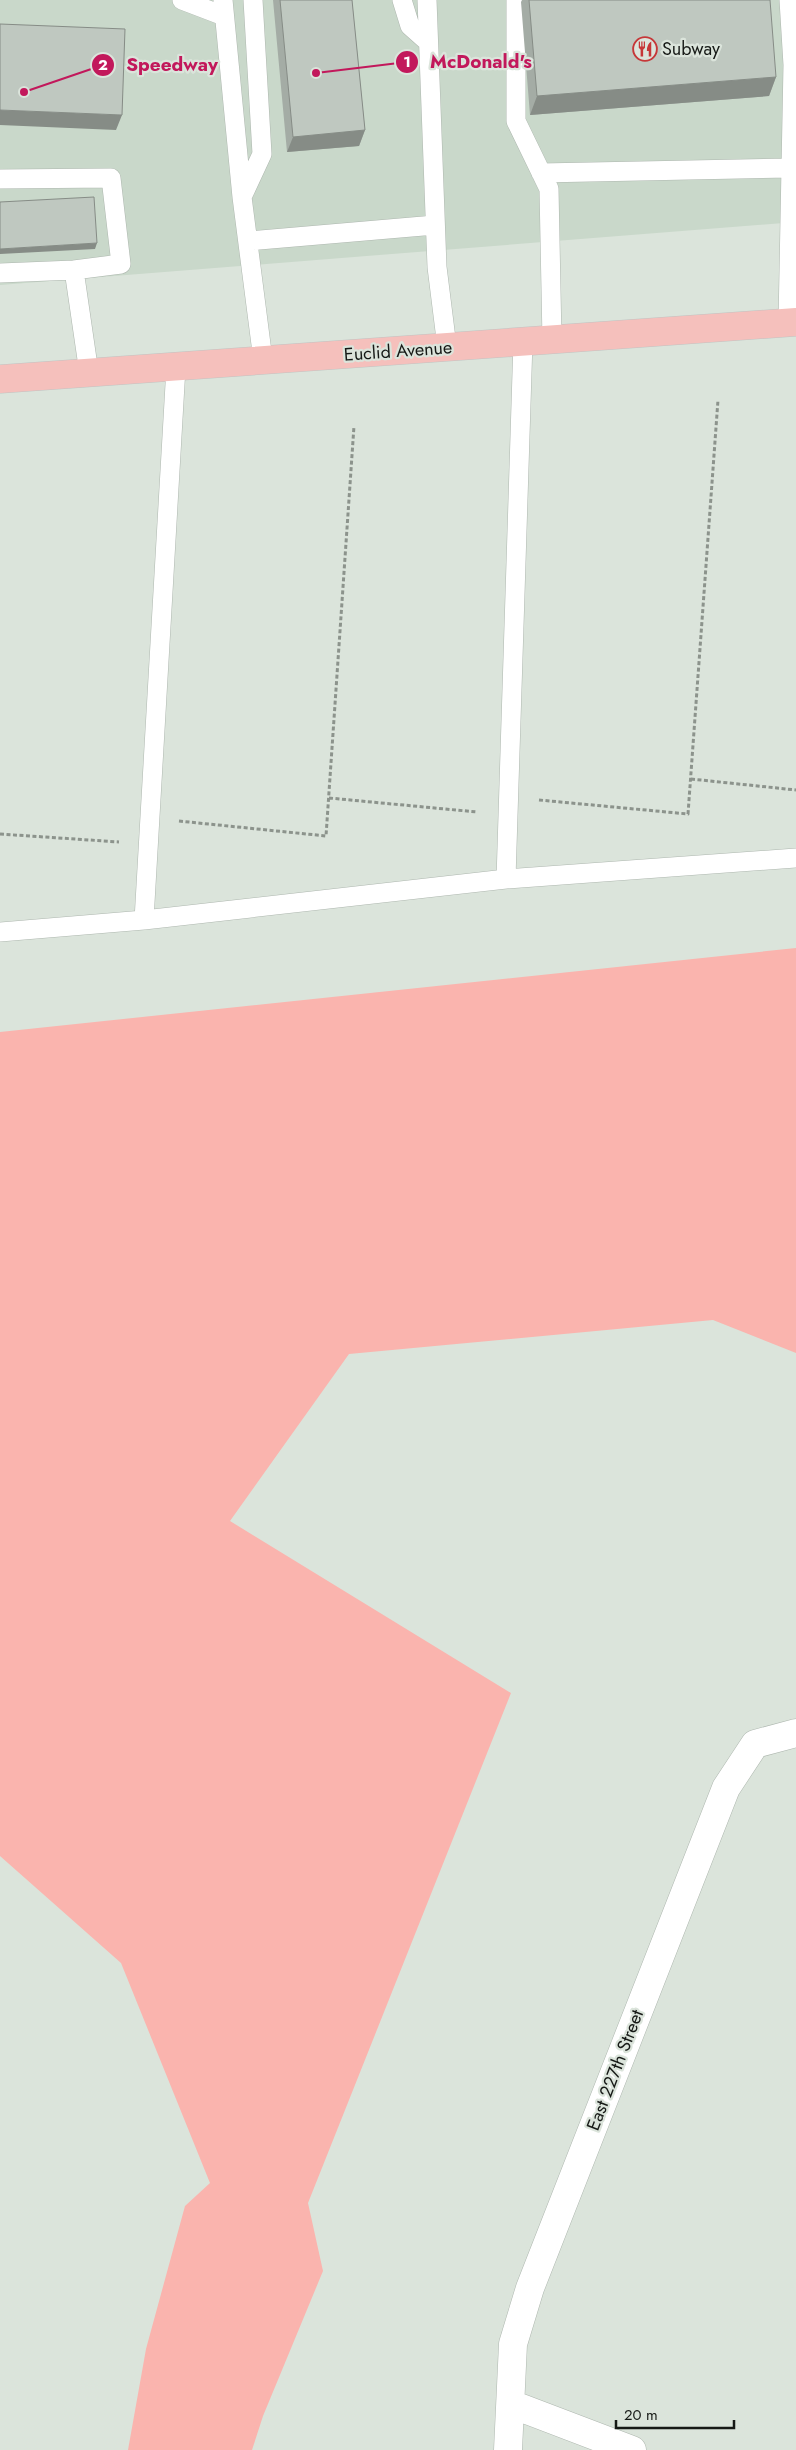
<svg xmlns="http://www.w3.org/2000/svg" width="796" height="2450" font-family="Jost,sans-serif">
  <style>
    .built { fill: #c9d8ca }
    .green { fill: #fab4ae }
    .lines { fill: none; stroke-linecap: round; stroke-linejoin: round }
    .lane-casing { stroke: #aeb7af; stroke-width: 20 }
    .street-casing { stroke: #aeb7af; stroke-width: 29 }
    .primary-casing { stroke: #c2c3c2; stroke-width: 29 }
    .path { stroke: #8c938c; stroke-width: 3; stroke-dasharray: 4 2.5; stroke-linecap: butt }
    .lane { stroke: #fff; stroke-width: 19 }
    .street { stroke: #fff; stroke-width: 28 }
    .primary { stroke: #f5c0bc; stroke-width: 28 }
    .wall { fill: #a4aca5 }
    .shaded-wall { fill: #868c86 }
    .building { fill: #bfc8c0; stroke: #868c86 }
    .labels { text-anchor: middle; stroke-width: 4.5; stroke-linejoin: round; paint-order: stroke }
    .poi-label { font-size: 18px; fill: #161916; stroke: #dbe4db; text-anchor: start }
    .street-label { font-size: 18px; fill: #161916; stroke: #dbe4db }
    .leader { fill: none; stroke: #c2185b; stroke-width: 2 }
    .callout-dot { fill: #c2185b; stroke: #dbe4db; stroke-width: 2 }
    .mark-label { font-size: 15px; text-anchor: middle; font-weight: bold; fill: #fff }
    .callout-label { font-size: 19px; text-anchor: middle; font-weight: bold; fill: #c2185b; stroke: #dbe4db; stroke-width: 4.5; stroke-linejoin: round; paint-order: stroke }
  </style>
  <rect width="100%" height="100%" fill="#dbe4db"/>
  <path class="built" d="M0,0h796v222l-796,63z"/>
  <path class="green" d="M796,948v405l-83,-33 -364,34 -119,167 281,172 -203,510 15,68 -60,145 -11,34h-124l18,-101 39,-143 25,-23 -89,-220 -121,-107v-824z"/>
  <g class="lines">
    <g class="lane-casing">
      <path id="lane" d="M182,0l42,16
        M223,0l19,197 21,163
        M402,0l8,26 18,16
        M427,0l10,267 10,80
        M516,0v121l33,68 3,151
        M541,173l248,-5
        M0,179l111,-1 10,86 -47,6 15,103
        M242,197l20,-43 -9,-154
        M248,241l187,-16
        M0,273l74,-3
        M788,322l5,-257 -4,-65
        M523,341l-17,538 290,-21
        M176,367l-32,553 362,-41
        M0,932l144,-12"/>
    </g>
    <g class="street-casing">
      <path id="street" d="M511,2404l121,46
        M508,2450l5,-106 17,-56 196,-500 29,-44 41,-11"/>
    </g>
    <g class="primary-casing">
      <path id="primary" d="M0,379l796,-57"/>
    </g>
    <path class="path" d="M691,779l105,11
      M329,798l148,14
      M539,800l149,14 30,-414
      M179,821l147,15 28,-410
      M0,834l119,8"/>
    <use href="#lane" class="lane"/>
    <use href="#street" class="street"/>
    <use href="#primary" class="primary"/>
  </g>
  <path class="wall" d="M273,0h79l13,130 -6,16 -72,6z
    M522,0h7l247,77 -7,19 -239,19 -9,-113z"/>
  <path class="shaded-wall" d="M776,77l-7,19 -239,19 7,-19z
    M0,110l122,5 -6,15 -116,-5z
    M365,130l-6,16 -72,6 6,-15z
    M97,243l-2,6 -95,5v-5z"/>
  <path class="building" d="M280,0h72l13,130 -72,7z
    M529,0h241l6,77 -239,19z
    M0,24l125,5 -3,86 -122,-5z
    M94,197l3,46 -97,6v-47z"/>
  <defs>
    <g id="restaurant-ring" transform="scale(1.25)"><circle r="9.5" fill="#dbe4db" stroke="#c63738" stroke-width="1.5"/><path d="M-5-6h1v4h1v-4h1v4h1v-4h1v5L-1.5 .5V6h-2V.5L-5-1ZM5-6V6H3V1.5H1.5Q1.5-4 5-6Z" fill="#c63738"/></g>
  </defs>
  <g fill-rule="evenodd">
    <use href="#restaurant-ring" x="645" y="49"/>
  </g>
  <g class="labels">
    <g class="poi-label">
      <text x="662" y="55">Subway</text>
    </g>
    <g class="street-label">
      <text transform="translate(398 351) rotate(-4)" y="6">Euclid Avenue</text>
      <text transform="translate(615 2070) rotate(-69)" y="6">East 227th Street</text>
    </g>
  </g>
  <path class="leader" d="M316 73L407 62M24 92L103 65"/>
  <g class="callout-dot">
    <circle cx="316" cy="73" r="5"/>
    <circle cx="24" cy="92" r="5"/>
    <circle cx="407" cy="62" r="12"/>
    <circle cx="103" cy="65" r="12"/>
  </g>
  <g class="mark-label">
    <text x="407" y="67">1</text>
    <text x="103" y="70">2</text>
  </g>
  <g class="callout-label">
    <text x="481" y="68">McDonald's</text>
    <text x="172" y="71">Speedway</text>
  </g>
  <path d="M616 2420v8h118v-8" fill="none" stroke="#161916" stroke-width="2.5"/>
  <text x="624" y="2420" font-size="15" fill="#161916" stroke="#dbe4db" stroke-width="4" paint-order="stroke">20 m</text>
</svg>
